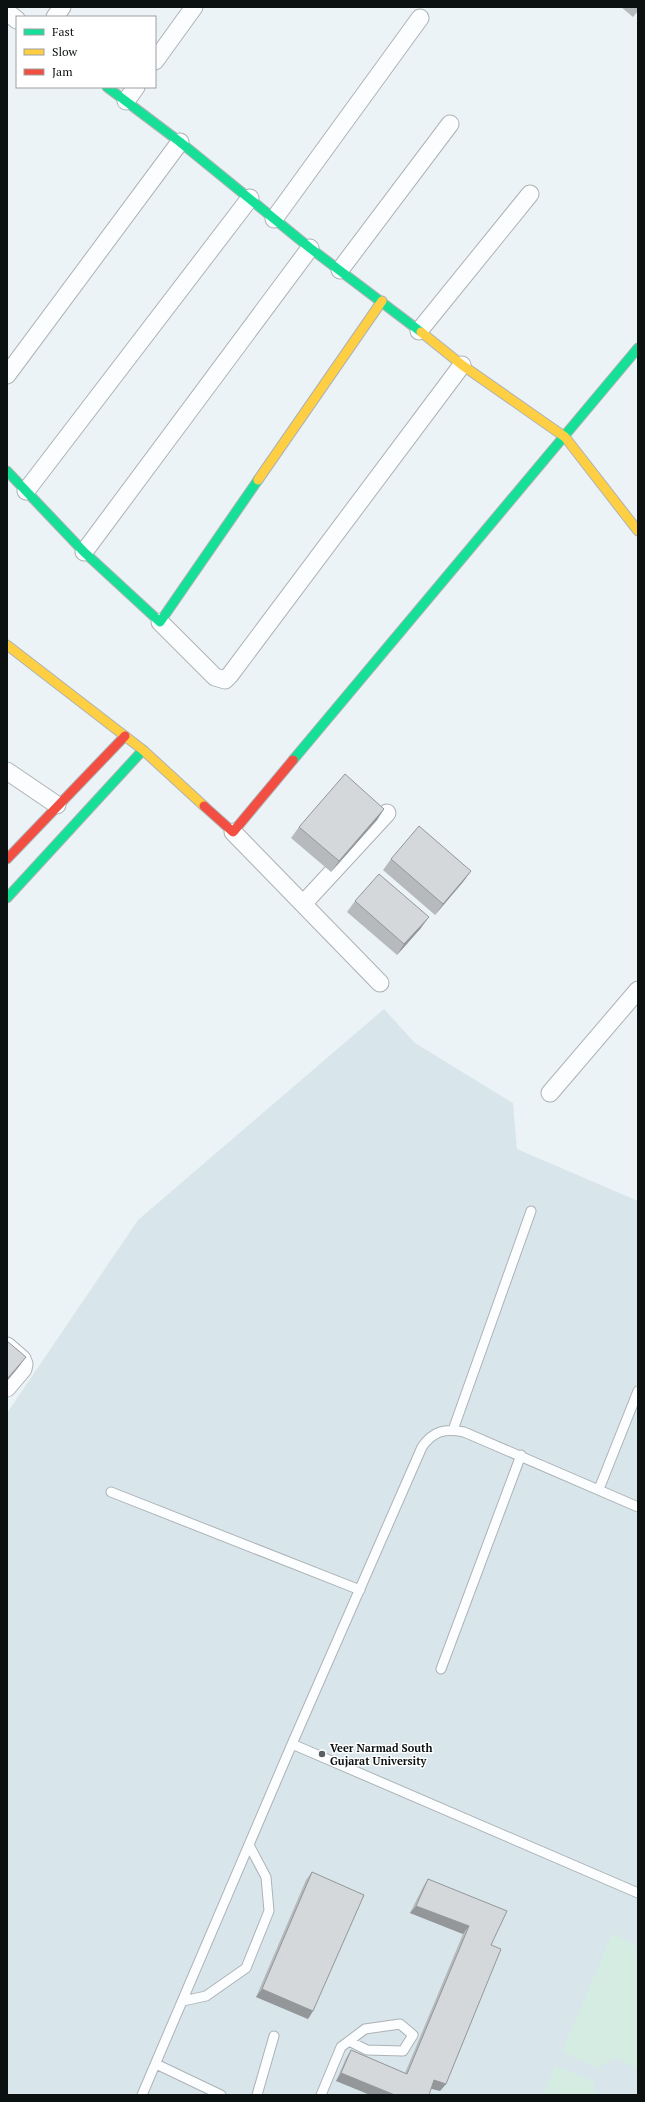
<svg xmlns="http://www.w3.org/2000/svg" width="645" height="2102" font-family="'PT Serif',serif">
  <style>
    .built { fill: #d8e6ec }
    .green { fill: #d5ece2 }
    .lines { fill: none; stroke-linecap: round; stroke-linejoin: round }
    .lane-casing { stroke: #adb2b5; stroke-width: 11 }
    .street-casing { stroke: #adb2b5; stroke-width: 19 }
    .fast-casing { stroke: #adb2b5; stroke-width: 11 }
    .slow-casing { stroke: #adb2b5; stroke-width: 11 }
    .jam-casing { stroke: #adb2b5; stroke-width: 11 }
    .lane { stroke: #fcfdfe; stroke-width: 9 }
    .street { stroke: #fcfdfe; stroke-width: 17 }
    .fast { stroke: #16e098; stroke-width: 9 }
    .slow { stroke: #ffcf43; stroke-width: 9 }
    .jam { stroke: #f24e42; stroke-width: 9 }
    .wall { fill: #b6babc }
    .shaded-wall { fill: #949799 }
    .building { fill: #d4d8db; stroke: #949799 }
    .poi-dot { fill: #5a5f61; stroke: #fff; stroke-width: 1.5 }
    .labels { text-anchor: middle; stroke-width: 3; stroke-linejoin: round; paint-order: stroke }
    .poi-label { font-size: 11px; font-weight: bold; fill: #0b1011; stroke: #fff; text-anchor: start }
  </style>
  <rect width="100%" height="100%" fill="#ecf3f6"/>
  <path class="built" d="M384,1009l31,34 98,60 4,46 121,52v894h-631v-682l131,-193z"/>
  <path class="green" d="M612,1934l26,13v129l-2,-9 -23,-9 -14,10 -37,-16z
    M555,2066l38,15 3,14h-53z"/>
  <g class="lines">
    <g class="lane-casing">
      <path id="lane" d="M453,1430l78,-219
        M599,1489l39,-98
        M111,1492l249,98
        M441,1669l80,-214
        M292,1744l130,-297c11,-16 23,-19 42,-15l174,75
        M183,2001l23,-5 40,-28 23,-57 -3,-34 -17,-32
        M156,2064l65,31
        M142,2095l150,-351 346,149
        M257,2095l17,-59
        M321,2095l20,-48 24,-18 35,-5 13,11 -10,16 -36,-1 -18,-9"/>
    </g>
    <g class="street-casing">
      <path id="street" d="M7,12l10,8
        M55,17l7,-10
        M155,61l39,-54
        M126,101l10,-14
        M274,219l146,-201
        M340,270l110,-146
        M419,331l111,-137
        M7,375l173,-233
        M26,491l224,-293
        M84,552l226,-304
        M160,622l55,55 10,3 5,-5 232,-310
        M7,771l50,34
        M233,832l147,151
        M303,904l84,-91
        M550,1093l88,-103
        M7,1346l15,13 2,5 -1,5 -16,19"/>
    </g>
    <g class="fast-casing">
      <path id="fast" d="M107,87l73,55 130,106 111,84
        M7,471l77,81 76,70 98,-142
        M293,760l345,-412
        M7,898l136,-148"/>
    </g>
    <g class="slow-casing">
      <path id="slow" d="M421,332l41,33 103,72 73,94
        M258,480l124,-179
        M7,645l136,105 61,56"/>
    </g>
    <g class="jam-casing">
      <path id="jam" d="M204,806l29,26 60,-72
        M7,859l118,-123"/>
    </g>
    <use href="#lane" class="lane"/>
    <use href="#street" class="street"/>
    <use href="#fast" class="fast"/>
    <use href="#slow" class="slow"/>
    <use href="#jam" class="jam"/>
  </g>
  <path class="wall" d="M621,7h17v4l-5,6z
    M384,809l-7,11 -46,52 -40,-34 8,-11z
    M391,859l80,12 -8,11 -28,33 -52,-45z
    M355,901l66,27 -24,27 -50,-43z
    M312,1872l1,139 -5,8 -52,-22 50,-117z
    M428,1879l63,66 -45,139 -6,7 -9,-3 -95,-7 10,-23 5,-8 54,23 58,-139 -53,-21 13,-26z"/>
  <path class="shaded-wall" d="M384,809l-7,11 -46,52 8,-11z
    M471,871l-8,11 -28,33 8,-11z
    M429,917l-8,11 -24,27 7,-11z
    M26,1357l-8,11 -11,13v-2z
    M416,1906l53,20 -6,8 -53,-21z
    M262,1989l51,22 -5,8 -52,-22z
    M341,2073l54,22h-25l-34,-14z
    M434,2080l12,4 -6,7 -12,-3z"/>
  <path class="building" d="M345,774l39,35 -45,52 -40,-34z
    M419,826l52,45 -28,33 -52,-45z
    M379,874l50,43 -25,27 -49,-43z
    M7,1341l19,16 -19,22z
    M312,1872l52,23 -51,116 -51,-22z
    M428,1879l79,32 -16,34 10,4 -55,135 -12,-4 -5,15h-34l-54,-22 10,-23 56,24 62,-148 -53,-20z"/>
  <circle class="poi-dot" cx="322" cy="1754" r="4"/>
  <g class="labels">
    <g class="poi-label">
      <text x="330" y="1752">Veer Narmad South<tspan x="330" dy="13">Gujarat University</tspan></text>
    </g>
  </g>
  <rect width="645" height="2102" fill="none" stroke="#0b1011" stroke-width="16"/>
  <rect x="16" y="16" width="140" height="72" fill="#ffffff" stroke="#9d9fa0"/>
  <rect x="24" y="29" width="20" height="6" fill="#16e098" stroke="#9d9fa0"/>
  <text x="52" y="36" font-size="12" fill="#0b1011">Fast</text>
  <rect x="24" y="49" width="20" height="6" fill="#ffcf43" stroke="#9d9fa0"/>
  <text x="52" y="56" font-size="12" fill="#0b1011">Slow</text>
  <rect x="24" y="69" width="20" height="6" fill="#f24e42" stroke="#9d9fa0"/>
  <text x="52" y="76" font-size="12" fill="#0b1011">Jam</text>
</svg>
